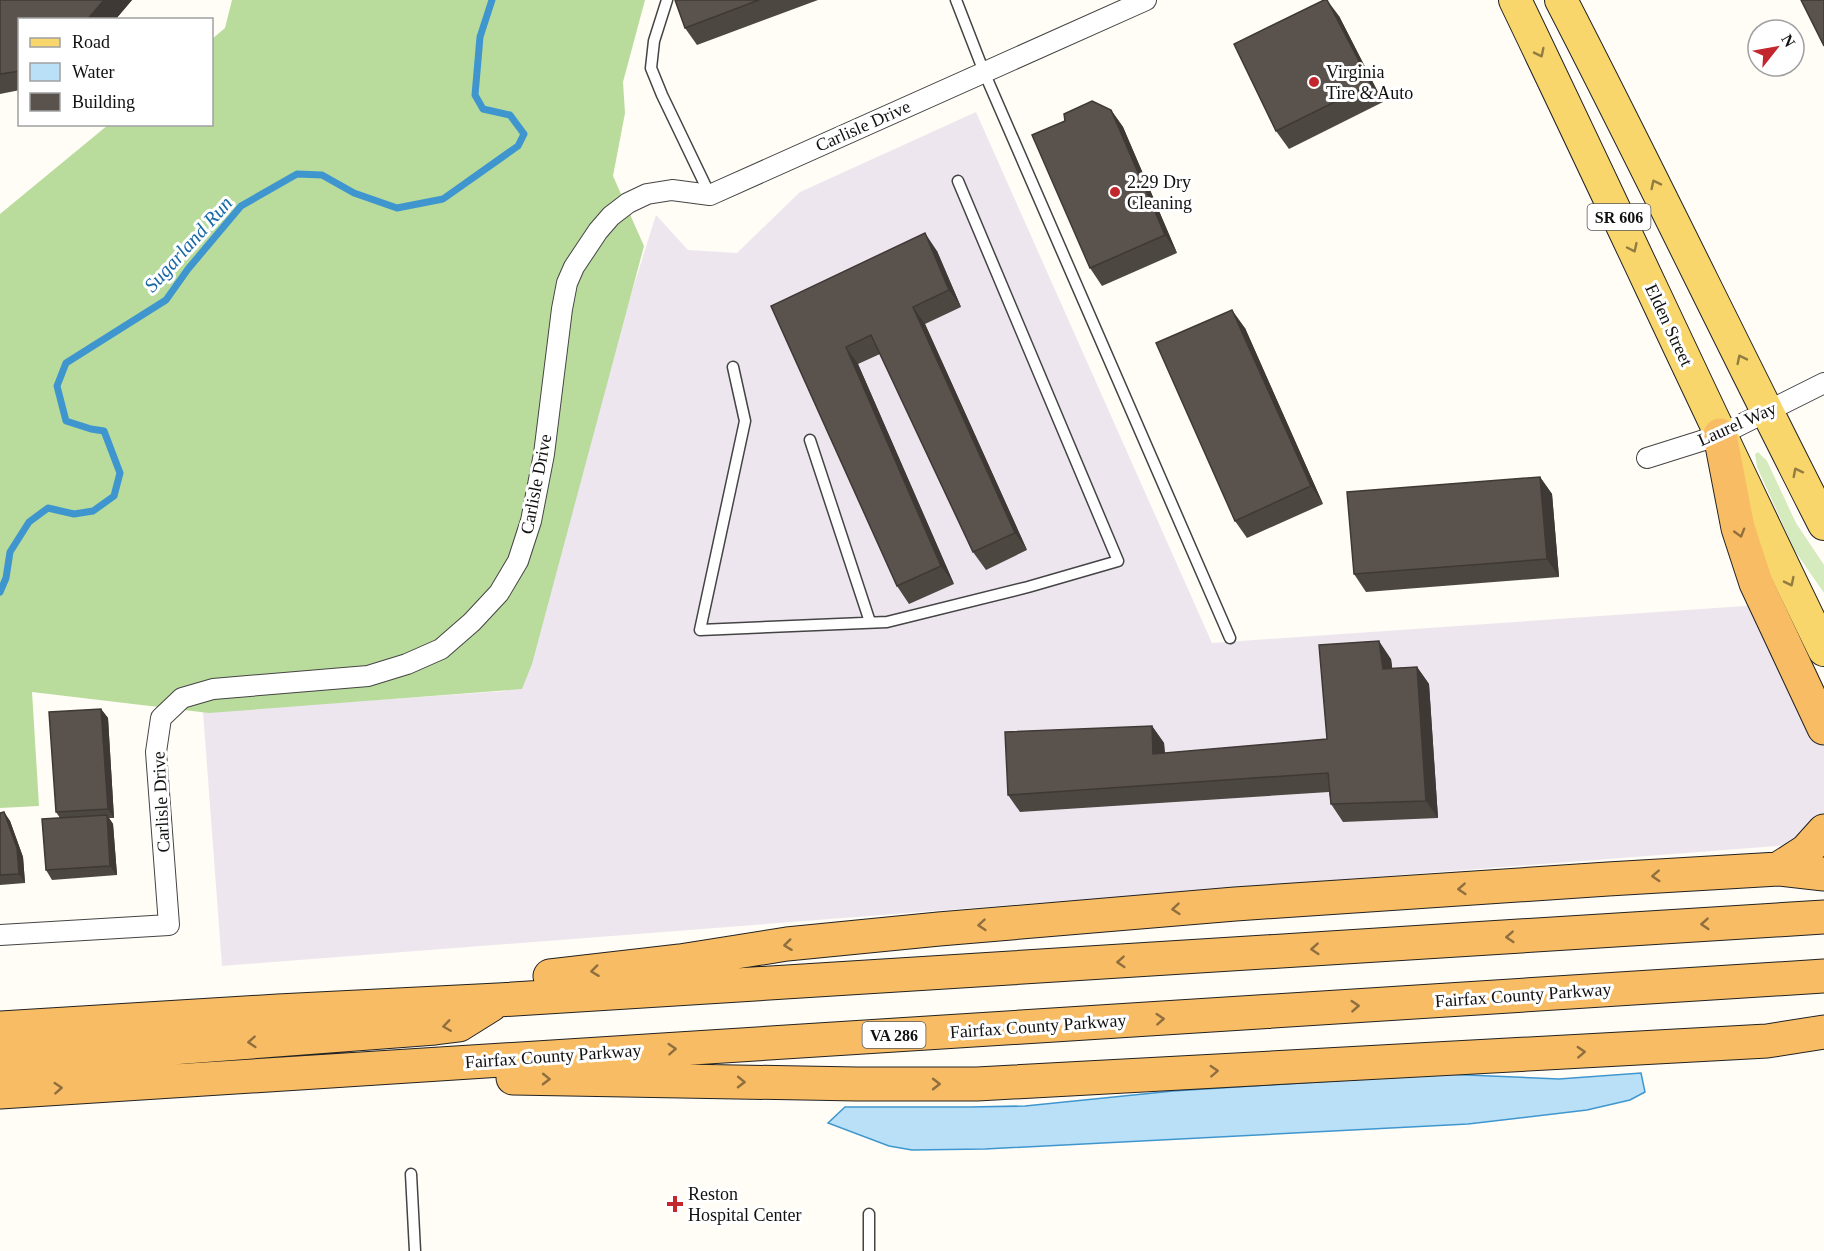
<svg xmlns="http://www.w3.org/2000/svg" width="1824" height="1251" font-family="Georgia,serif">
  <style>
    .industrial { fill: #eee6ef }
    .green { fill: #d5ebbd }
    .forest { fill: #b9dc9c }
    .water { fill: #b9e0f7; stroke: #3f96cf; stroke-width: 1.5 }
    .lines { fill: none; stroke-linecap: round; stroke-linejoin: round }
    .stream { stroke: #3f96cf; stroke-width: 7 }
    .service-casing { stroke: #444; stroke-width: 13 }
    .minor-casing { stroke: #444; stroke-width: 22 }
    .primary-casing { stroke: #222; stroke-width: 34 }
    .trunk-casing { stroke: #222; stroke-width: 35 }
    .service { stroke: #fff; stroke-width: 10 }
    .minor { stroke: #fff; stroke-width: 20 }
    .primary { stroke: #f9d66b; stroke-width: 32 }
    .trunk { stroke: #f7bc64; stroke-width: 33 }
    .wall { fill: #4d4742 }
    .shaded-wall { fill: #3f3936 }
    .building { fill: #5a524d; stroke: #3f3936; stroke-width: 1.5 }
    .oneway { stroke: #917d42 }
    .oneway2 { stroke: #906f3f }
    .poi-dot { fill: #c4262e; stroke: #fff; stroke-width: 2 }
    .labels { text-anchor: middle; stroke-width: 6; stroke-linejoin: round; paint-order: stroke }
    .shield { fill: #fff; stroke: #585858; stroke-width: 1.5 }
    .shield-label { font-size: 16px; font-weight: bold; fill: #111 }
    .poi-label { font-size: 18px; fill: #111; stroke: #fff; text-anchor: start }
    .street-label { font-size: 18px; fill: #111; stroke: #fff }
    .water-label { font-size: 20px; font-style: italic; fill: #1768a6; stroke: #fff }
  </style>
  <rect width="100%" height="100%" fill="#fffdf5"/>
  <path class="industrial" d="M976,112l236,531 547,-38 65,136v77l-35,27 -1567,121 -19,-254 303,-21 150,-476 32,35 49,3 63,-61z"/>
  <path class="green" d="M1758,452l9,9 29,62 28,42v28l-29,-42 -38,-84 -2,-13z"/>
  <path class="forest" d="M232,0h413l-22,82 2,31 -12,63 31,70 -112,418 -10,25 -313,24 -177,-21 7,114 -39,2v-594l108,-89 104,-1v-85l13,-11z"/>
  <path class="water" d="M1641,1073l4,19 -15,8 -43,10 -119,14 -483,25 -73,1 -23,-4 -61,-23 17,-16h124l56,-1 148,-15 271,-17 115,5z"/>
  <g class="lines">
    <path class="stream" d="M0,592l6,-14 4,-26 19,-30 19,-14 26,6 19,-3 21,-15 6,-23 -16,-42 -13,-2 -25,-8 -9,-35 9,-23 100,-63 22,-31 53,-63 56,-32 25,1 32,18 43,15 46,-9 75,-53 6,-12 -14,-19 -27,-6 -8,-14 5,-58 12,-37"/>
    <g class="service-casing">
      <path id="service" d="M667,0l-13,41 -3,27 11,27 48,100
        M956,0l28,72 246,566
        M733,367l12,54 -45,209 187,-8 141,-35 90,-26 -160,-380
        M810,440l60,182
        M411,1174l4,77
        M869,1251v-37"/>
    </g>
    <g class="minor-casing">
      <path id="minor" d="M1647,458l73,-23 104,-52
        M0,935l169,-10 -13,-173 5,-34 21,-20 31,-9 155,-13 39,-12 34,-15 31,-27 27,-29 19,-32 13,-40 13,-67 18,-145 5,-26 7,-16 24,-36 13,-15 17,-13 19,-9 25,-4 38,5 436,-195"/>
    </g>
    <g class="primary-casing">
      <path id="primary" d="M1515,0c104,216 204,435 309,650
        M1561,0c90,174 174,350 263,524"/>
    </g>
    <g class="trunk-casing">
      <path id="trunk" d="M1720,435l18,93 18,55 68,145
        M1778,869l28,-18 18,-20
        M550,976l130,-15 107,-17 152,-15 296,-25 373,-25 170,-10 46,5
        M0,1028l278,-17 220,-11 1326,-83
        M0,1061l435,-33 24,-3 32,-20
        M513,1078l344,6h120l790,-43 57,-9
        M0,1092l1824,-116"/>
    </g>
    <use href="#service" class="service"/>
    <use href="#minor" class="minor"/>
    <use href="#primary" class="primary"/>
    <use href="#trunk" class="trunk"/>
  </g>
  <path class="wall" d="M0,0h132l-17,20h-95v70l-20,4z
    M675,0h143l-121,45 -12,-17z
    M1339,16l44,86 -94,47 -13,-18z
    M1111,110l12,17 54,126 -75,33 -12,-18z
    M937,251l24,56 -36,17 102,226 -41,20 -13,-18 -93,-198 -22,10 96,220 -45,20 -12,-18 -126,-280z
    M1245,328l78,176 -76,34 -12,-17z
    M1540,477l12,17 7,83 -193,15 -12,-18z
    M1391,659l1,9 25,-1 12,17 9,134 -95,4 -12,-18 -2,-12 -309,20 -12,-17 144,-69 12,17 1,10 162,-14z
    M101,709l7,9 6,100h-5l4,6 4,51 -65,5 -6,-10 14,-52 -4,-6z
    M4,812l6,9 13,36 2,26 -25,2v-72z"/>
  <path class="shaded-wall" d="M104,0h28l-17,20h-28z
    M1327,0l12,16 44,86 -12,-18z
    M1111,110l12,17 54,126 -12,-18z
    M925,233l12,18 24,56 -12,-17z
    M913,307l12,17 102,226 -12,-17z
    M1232,310l13,18 78,176 -12,-18z
    M846,347l12,17 96,220 -13,-18z
    M1540,477l12,17 7,83 -12,-18z
    M1379,641l12,18 4,28 -12,-18z
    M1417,667l12,17 9,134 -12,-17z
    M101,709l7,9 6,100 -6,-9z
    M1152,726l12,17 2,28 -13,-17z
    M4,812l6,9 13,36 2,26 -6,-9z
    M107,815l6,9 4,51 -7,-9z"/>
  <path class="building" d="M0,0h104l-17,20h-67v51l-20,3z
    M675,0h84l-74,28z
    M1324,0h3l44,84 -95,47 -42,-87z
    M1801,0h23v46z
    M1092,101l19,9 54,125 -75,33 -58,-133 33,-14 -1,-7z
    M925,233l24,57 -36,17 102,226 -42,19 -102,-217 -25,12 95,219 -44,20 -126,-280z
    M1232,310l79,176 -76,35 -79,-178z
    M1540,477l7,82 -193,15 -7,-82z
    M1379,641l4,28 34,-2 9,134 -95,3 -3,-31 -320,22 -3,-63 147,-6 1,28 174,-15 -8,-94z
    M101,709l7,100 -52,3 -7,-100z
    M4,812l13,36 2,26 -19,1v-62z
    M107,815l3,51 -64,4 -4,-51z"/>
  <defs><path id="oneway-chevron" d="M-2-3.5L2.5 0L-2 3.5" fill="none" stroke-width="1.6" stroke-linecap="round" stroke-linejoin="round" transform="scale(1.5)"/></defs>
  <g class="oneway">
    <use href="#oneway-chevron" transform="translate(1540 53) rotate(64)"/>
    <use href="#oneway-chevron" transform="translate(1655 184) rotate(-116)"/>
    <use href="#oneway-chevron" transform="translate(1633 248) rotate(65)"/>
    <use href="#oneway-chevron" transform="translate(1741 359) rotate(-116)"/>
    <use href="#oneway-chevron" transform="translate(1797 472) rotate(-117)"/>
    <use href="#oneway-chevron" transform="translate(1790 582) rotate(64)"/>
  </g>
  <g class="oneway2">
    <use href="#oneway-chevron" transform="translate(1740 533) rotate(74)"/>
    <use href="#oneway-chevron" transform="translate(1656 876) rotate(177)"/>
    <use href="#oneway-chevron" transform="translate(1462 889) rotate(176)"/>
    <use href="#oneway-chevron" transform="translate(1176 909) rotate(175)"/>
    <use href="#oneway-chevron" transform="translate(1705 924) rotate(176)"/>
    <use href="#oneway-chevron" transform="translate(982 925) rotate(175)"/>
    <use href="#oneway-chevron" transform="translate(1510 937) rotate(176)"/>
    <use href="#oneway-chevron" transform="translate(788 945) rotate(173)"/>
    <use href="#oneway-chevron" transform="translate(1315 949) rotate(176)"/>
    <use href="#oneway-chevron" transform="translate(1121 962) rotate(176)"/>
    <use href="#oneway-chevron" transform="translate(595 971) rotate(173)"/>
    <use href="#oneway-chevron" transform="translate(1355 1006) rotate(-4)"/>
    <use href="#oneway-chevron" transform="translate(1160 1019) rotate(-4)"/>
    <use href="#oneway-chevron" transform="translate(447 1026) rotate(172)"/>
    <use href="#oneway-chevron" transform="translate(252 1042) rotate(176)"/>
    <use href="#oneway-chevron" transform="translate(672 1049) rotate(-4)"/>
    <use href="#oneway-chevron" transform="translate(1581 1052) rotate(-3)"/>
    <use href="#oneway-chevron" transform="translate(1214 1071) rotate(-3)"/>
    <use href="#oneway-chevron" transform="translate(546 1079) rotate(1)"/>
    <use href="#oneway-chevron" transform="translate(741 1082) rotate(1)"/>
    <use href="#oneway-chevron" transform="translate(936 1084)"/>
    <use href="#oneway-chevron" transform="translate(58 1088) rotate(-4)"/>
  </g>
  <g class="poi-dot">
    <circle cx="1314" cy="82" r="6"/>
    <circle cx="1115" cy="192" r="6"/>
    <path d="M672 1195h6v6h6v6h-6v6h-6v-6h-6v-6h6z"/>
  </g>
  <g class="labels">
    <g class="shield">
      <rect x="1587.5" y="204" width="63" height="26" rx="4.5"/>
      <rect x="862.5" y="1022" width="63" height="26" rx="4.5"/>
    </g>
    <g class="shield-label">
      <text x="1619" y="223">SR 606</text>
      <text x="894" y="1041">VA 286</text>
    </g>
    <g class="poi-label">
      <text x="1326" y="78">Virginia<tspan x="1326" dy="21">Tire &amp; Auto</tspan></text>
      <text x="1127" y="188">2.29 Dry<tspan x="1127" dy="21">Cleaning</tspan></text>
      <text x="688" y="1200">Reston<tspan x="688" dy="21">Hospital Center</tspan></text>
    </g>
    <g class="street-label">
      <text transform="translate(863 126) rotate(-24)" y="6">Carlisle Drive</text>
      <text transform="translate(1669 325) rotate(65)" y="6">Elden Street</text>
      <text transform="translate(1737 424) rotate(-24)" y="6">Laurel Way</text>
      <text transform="translate(536 484) rotate(-79)" y="6">Carlisle Drive</text>
      <text transform="translate(161 802) rotate(-93)" y="6">Carlisle Drive</text>
      <text transform="translate(1523 995) rotate(-4)" y="6">Fairfax County Parkway</text>
      <text transform="translate(1038 1026) rotate(-4)" y="6">Fairfax County Parkway</text>
      <text transform="translate(553 1056) rotate(-4)" y="6">Fairfax County Parkway</text>
    </g>
    <g class="water-label">
      <text transform="translate(188 244) rotate(-48)" y="7">Sugarland Run</text>
    </g>
  </g>
  <rect x="18" y="18" width="195" height="108" fill="#ffffff" stroke="#a0a0a0" stroke-width="1.5"/>
  <rect x="30" y="38" width="30" height="9" fill="#f9d66b" stroke="#a0a0a0" stroke-width="1.5"/>
  <text x="72" y="48" font-size="18" fill="#111111">Road</text>
  <rect x="30" y="63" width="30" height="18" fill="#b9e0f7" stroke="#a0a0a0" stroke-width="1.5"/>
  <text x="72" y="78" font-size="18" fill="#111111">Water</text>
  <rect x="30" y="93" width="30" height="18" fill="#5a524d" stroke="#a0a0a0" stroke-width="1.5"/>
  <text x="72" y="108" font-size="18" fill="#111111">Building</text>
  <g transform="translate(1776 48) rotate(59)"><circle r="28" fill="#ffffff" stroke="#a0a0a0" stroke-width="1.5"/>
  <path d="M0-4.5L10 22L0 15L-10 22Z" fill="#c4262e"/>
  <text y="-9" font-size="16" font-weight="bold" text-anchor="middle" fill="#111111">N</text>
  </g>
</svg>
